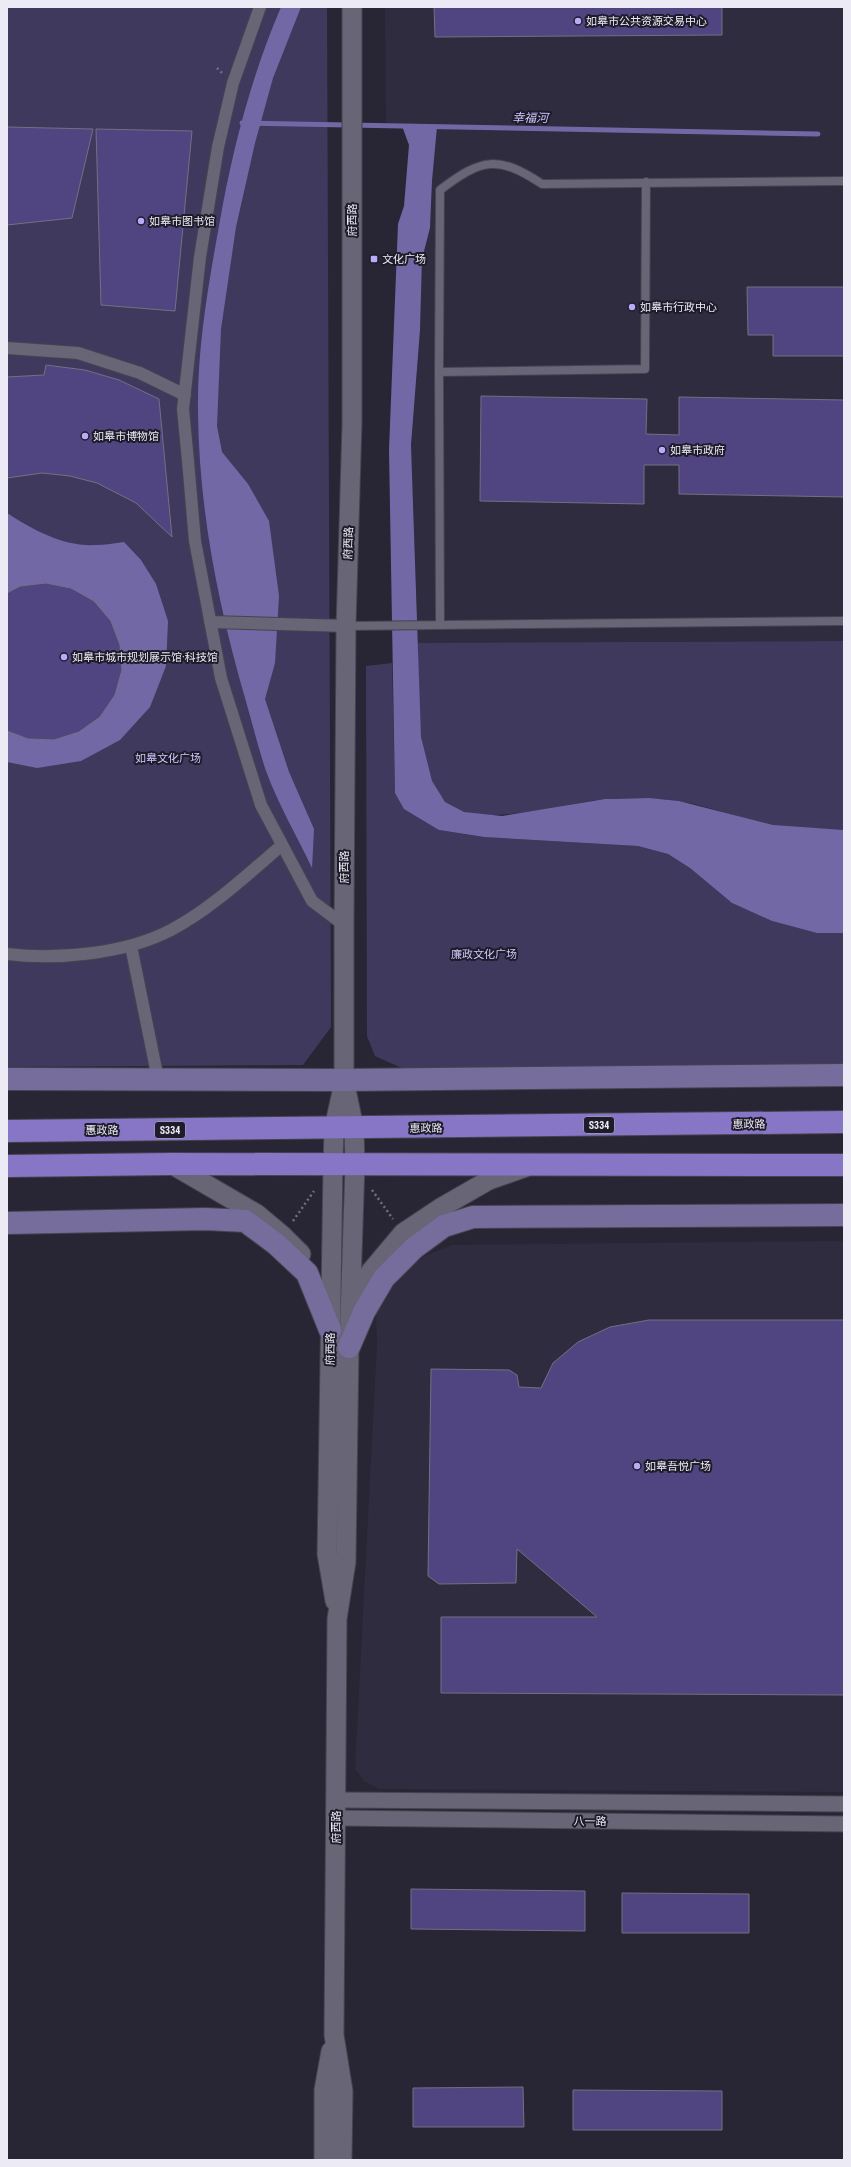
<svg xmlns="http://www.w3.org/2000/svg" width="851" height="2167" font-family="'Roboto Condensed','Noto Sans SC',sans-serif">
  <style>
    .built { fill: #2f2c40 }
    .green { fill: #40395e }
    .water { fill: #7368a6 }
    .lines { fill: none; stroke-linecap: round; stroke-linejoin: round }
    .stream { stroke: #7368a6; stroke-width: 5 }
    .building { fill: #514581; stroke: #737081 }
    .service-casing { stroke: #46434f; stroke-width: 10 }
    .pedestrian-casing { stroke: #46434f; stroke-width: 14 }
    .minor-casing { stroke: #46434f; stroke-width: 17 }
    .tertiary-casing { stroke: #46434f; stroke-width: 21 }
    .secondary-casing { stroke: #46434f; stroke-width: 24 }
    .primary-casing { stroke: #46434f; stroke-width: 24 }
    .path { stroke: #72707d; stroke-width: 2.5; stroke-dasharray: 2 3; stroke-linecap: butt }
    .service { stroke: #676576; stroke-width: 8 }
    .pedestrian { stroke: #676576; stroke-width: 12 }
    .minor { stroke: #676576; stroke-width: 15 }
    .tertiary { stroke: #676576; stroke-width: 19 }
    .secondary { stroke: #776d9d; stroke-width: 22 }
    .primary { stroke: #8676c5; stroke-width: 22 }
    .poi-dot { fill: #b8abf7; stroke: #1e1c2a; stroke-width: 1.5 }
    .labels { text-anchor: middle; stroke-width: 4; stroke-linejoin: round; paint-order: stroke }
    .shield { fill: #1e1c2a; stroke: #aeadb8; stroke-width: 1 }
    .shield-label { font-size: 10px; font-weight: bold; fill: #ecebf5 }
    .poi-label { font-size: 11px; fill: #ecebf5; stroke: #1e1c2a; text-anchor: start }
    .street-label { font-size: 11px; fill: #ecebf5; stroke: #1e1c2a }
    .park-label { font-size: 11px; fill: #cfc8fe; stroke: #1e1c2a }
    .water-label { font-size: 12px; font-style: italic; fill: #cdc5fb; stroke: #1e1c2a }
  </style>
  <rect width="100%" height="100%" fill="#282634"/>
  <path class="built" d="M385,7h459v634l-426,2 -7,-198 9,-115 2,-71 8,-31 2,-47 5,-54 -51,-1z
    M844,1241v551l-465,-3 -15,-8 -9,-12 22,-425 -1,-30 19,-34 28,-23 29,-12z"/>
  <path class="green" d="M7,7h320l4,1020 -28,38 -296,2z
    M844,641v189c-24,-2 -49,0 -72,-5 -32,-6 -62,-19 -94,-24 -23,-3 -49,-4 -72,-2 -38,3 -134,33 -162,2 -31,-35 -25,-113 -26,-158z
    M392,663l3,130 44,37 44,7 155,9 30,8 22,14 42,35 40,18 45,12h27v134l-438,3 -31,-14 -8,-20 -1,-370z"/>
  <path class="water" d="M281,7h20l-28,71 -18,65 -19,84 -15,102 -4,97 5,26 26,32 21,37 10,75 -4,67 -10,36 24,73 25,57 -2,39c-15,-32 -34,-64 -46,-97 -8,-24 -14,-49 -21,-73 -27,-94 -46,-188 -47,-286 -1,-63 10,-125 21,-186 13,-75 32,-149 62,-219z
    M402,126l35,1 -5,54 -2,47 -8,31 -2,71 -9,115 10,292 11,44 13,21 19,10 38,4 103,-17 44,-1 30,3 94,24 71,5v103h-27l-45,-12 -40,-18 -42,-35 -22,-14 -30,-8 -154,-9 -45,-7 -35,-21 -9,-16 -6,-343 9,-226 6,-18 5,-61z
    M7,513c26,17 57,34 89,32 9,0 19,-2 28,-3l17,18 15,24 12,37 -2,45 -16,41 -30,33 -39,21 -44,7 -30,-6z"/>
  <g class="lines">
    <path class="stream" d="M242,123l576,11"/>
  </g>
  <path class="building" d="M434,7h288v28l-287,2z
    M7,127l86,2 -21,89 -65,7z
    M96,129l96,2 -17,180 -74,-6z
    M747,287h97v69h-71v-21h-25z
    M46,365l39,5 34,10 40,19 13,138 -36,-34 -39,-20 -27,-7 -28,-3 -35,5v-101l37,-2z
    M481,396l166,3 -1,35 33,1v-38l165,3v97l-165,-3v-29h-35v39l-164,-3z
    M46,583l25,5 23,13 17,20 9,24 2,25 -7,25 -15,22 -21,15 -25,8 -26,-1 -21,-8v-138l13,-7z
    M649,1320h195v375l-403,-2v-76h156l-80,-68 -1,34 -77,1 -11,-8 3,-207 78,1 8,5 2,12 22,1 12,-25 25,-21 32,-15z
    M411,1889l174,2v40l-174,-2z
    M622,1893l127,1v39h-127z
    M523,2087l1,40h-111v-39z
    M573,2090l149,1v39h-149z"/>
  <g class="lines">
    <g class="service-casing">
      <path id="service" d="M439,372l1,-182c42,-32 58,-35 102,-6l302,-3
        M440,624l-1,-252 206,-3 1,-187
        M346,626l498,-5"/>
    </g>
    <g class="pedestrian-casing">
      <path id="pedestrian" d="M260,7l-27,76 -15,64 -18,110 -17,152 5,52 7,80 26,137 40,127 51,96 32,24
        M7,348l71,5 62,20 45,22
        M210,622l136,4
        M131,946l27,133
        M7,954c51,6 118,0 164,-24 40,-21 77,-56 111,-85"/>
    </g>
    <g class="minor-casing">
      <path id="minor" d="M336,1800l508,4
        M336,1818l508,6"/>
    </g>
    <g class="tertiary-casing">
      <path id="tertiary" d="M171,1164l86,50 25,21 19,19
        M351,1305l20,-34 32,-38 39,-26 47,-27 37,-13
        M335,1601l-8,-47 6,-389 1,-37 9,-41
        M324,2160v-70l7,-39
        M342,2160l1,-69 -9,-56 3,-416 9,-57 3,-215 6,-182 -1,-37 -10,-48v-155l2,-299 6,-203v-416"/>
    </g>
    <g class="secondary-casing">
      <path id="secondary" d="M7,1079l337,1 500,-5
        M7,1223l199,-4 39,2 31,23 31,29 23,57
        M349,1347l15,-35 20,-34 30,-30 30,-22 29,-9 371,-2"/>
    </g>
    <g class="primary-casing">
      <path id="primary" d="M7,1131l837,-9
        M7,1166l164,-2 673,1"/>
    </g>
    <path class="path" d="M217,68l5,5
      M372,1190l21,29
      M293,1221l21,-30"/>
    <use href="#service" class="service"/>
    <use href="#pedestrian" class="pedestrian"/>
    <use href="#minor" class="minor"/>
    <use href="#tertiary" class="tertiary"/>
    <use href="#secondary" class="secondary"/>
    <use href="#primary" class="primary"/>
  </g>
  <g class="poi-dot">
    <circle cx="578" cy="21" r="4"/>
    <circle cx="141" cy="221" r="4"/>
    <rect x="370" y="255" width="8" height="8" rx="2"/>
    <circle cx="632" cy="307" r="4"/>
    <circle cx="85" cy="436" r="4"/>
    <circle cx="662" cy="450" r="4"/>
    <circle cx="64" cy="657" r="4"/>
    <circle cx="637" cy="1466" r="4"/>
  </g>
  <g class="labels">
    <g class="shield">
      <rect x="584" y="1117" width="30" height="16" rx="3"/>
      <rect x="155" y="1122" width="30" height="16" rx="3"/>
    </g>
    <g class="shield-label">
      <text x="599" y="1129">S334</text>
      <text x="170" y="1134">S334</text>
    </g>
    <g class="poi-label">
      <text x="586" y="25">如皋市公共资源交易中心</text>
      <text x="149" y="225">如皋市图书馆</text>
      <text x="382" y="263">文化广场</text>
      <text x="640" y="311">如皋市行政中心</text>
      <text x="93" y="440">如皋市博物馆</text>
      <text x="670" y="454">如皋市政府</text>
      <text x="72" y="661">如皋市城市规划展示馆·科技馆</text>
      <text x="645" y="1470">如皋吾悦广场</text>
    </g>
    <g class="street-label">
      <text transform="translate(352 220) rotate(-90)" y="4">府西路</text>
      <text transform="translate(348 543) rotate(-88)" y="4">府西路</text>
      <text transform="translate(344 867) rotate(-90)" y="4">府西路</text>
      <text transform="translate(749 1124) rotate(-1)" y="4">惠政路</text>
      <text transform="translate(426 1128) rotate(-1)" y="4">惠政路</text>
      <text x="102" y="1134">惠政路</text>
      <text transform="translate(330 1349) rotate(-89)" y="4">府西路</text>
      <text transform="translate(590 1821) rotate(1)" y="4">八一路</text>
      <text transform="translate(336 1827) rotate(-90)" y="4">府西路</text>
    </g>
    <g class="park-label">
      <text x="168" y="762">如皋文化广场</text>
      <text x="484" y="958">廉政文化广场</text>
    </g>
    <g class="water-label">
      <text transform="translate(530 118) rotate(1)" y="4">幸福河</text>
    </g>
  </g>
  <rect width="851" height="2167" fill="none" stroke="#ecebf5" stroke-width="16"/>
</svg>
